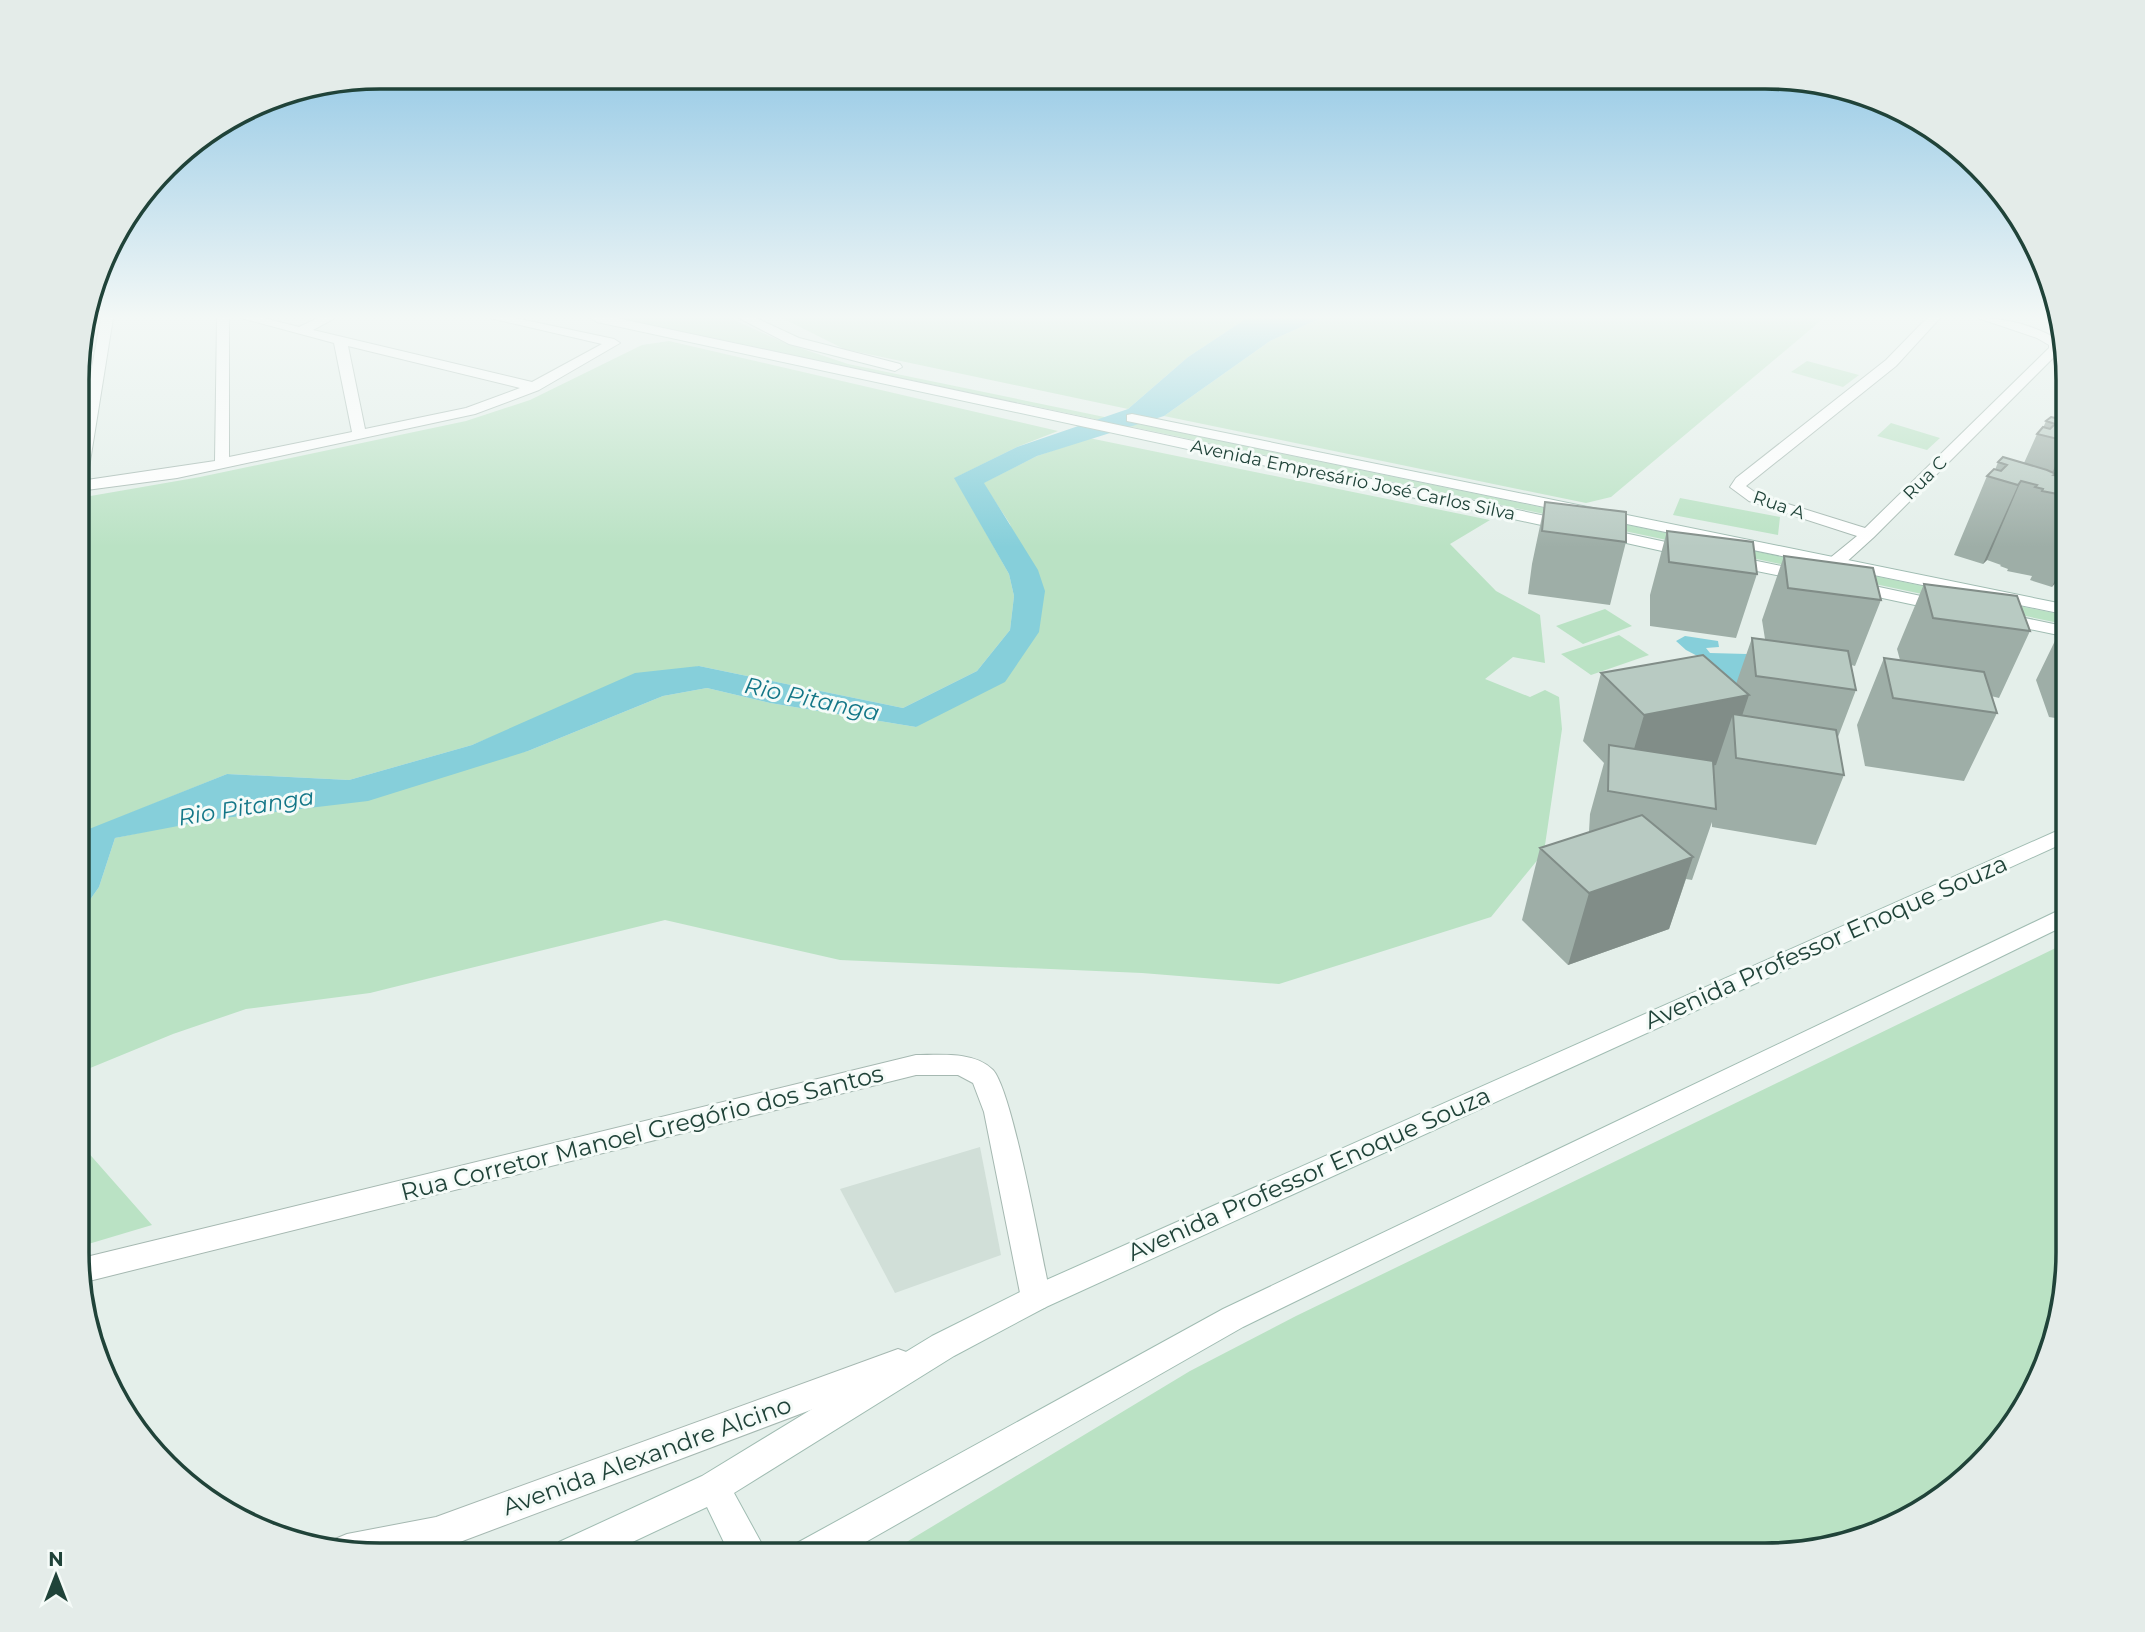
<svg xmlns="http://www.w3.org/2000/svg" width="2145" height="1632" font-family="Montserrat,sans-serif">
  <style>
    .built { fill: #d1dfd8 }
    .green { fill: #bae2c4 }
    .water { fill: #86cfda }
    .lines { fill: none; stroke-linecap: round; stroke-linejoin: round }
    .street-casing { stroke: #a5b8b1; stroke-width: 2 }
    .secondary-casing { stroke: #a0bcb2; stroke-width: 2 }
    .street { fill: #fff; fill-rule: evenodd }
    .secondary { fill: #fff; fill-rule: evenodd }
    .wall { fill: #9eaea7 }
    .shaded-wall { fill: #818d88 }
    .building { fill: #b8cac2; stroke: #818d88; stroke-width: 2 }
    .labels { text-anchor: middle; stroke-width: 6; stroke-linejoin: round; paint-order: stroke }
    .far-street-label { font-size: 18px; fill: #204339; stroke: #f5fbf8 }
    .water-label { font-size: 23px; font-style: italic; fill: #137687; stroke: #f5fbf8 }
    .near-street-label { font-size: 24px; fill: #204339; stroke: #f5fbf8 }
    .rim { fill: none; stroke: #204339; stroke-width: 3.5 }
  </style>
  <rect width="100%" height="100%" fill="#e4efea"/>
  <path class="built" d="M980,1147l21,108 -106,38 -55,-104z"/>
  <path class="green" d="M618,318h112l55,25 63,21 1220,252v9z
    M782,318h465l-59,39 -60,52 -284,-60z
    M1321,318h503l-213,179 -25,6 -422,-87 106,-75z
    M669,341l389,90 -41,16 -62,31 54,96 5,22 -4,34 -33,41 -74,37 -204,-42 -166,54 -61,25 -123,35 -122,-6 -148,60v-336l121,-21 266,-56 64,-21 112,-55z
    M1807,361l52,14 -16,12 -52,-15z
    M1891,423l49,15 -13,12 -50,-14z
    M1089,438l401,82 -40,24 46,47 44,24 5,48 -32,-6 -28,22 45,18 15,-7 14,7 3,32 -18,123 -53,65 -212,67 -137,-11 -302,-13 -175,-40 -295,73 -124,16 -73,25 -95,39v-156l21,-30 16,-49 413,-87 135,-55 44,-8 63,15 146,24 123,-96 -29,-107 -27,-41 54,-27z
    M1680,498l100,19 -2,18 -105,-20z
    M1605,609l27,17 -49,18 -27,-18z
    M1619,635l30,20 -58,20 -30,-21z
    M2068,942l-1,330 -22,96 -52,83 -94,73 -134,31h-880l305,-184 106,-55z
    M78,1141l74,84 -67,20 -7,-8z"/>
  <path class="water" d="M1247,318h74l-51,23 -106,75 -127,40 -53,27 54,87 7,21 -6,41 -34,50 -89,45 -146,-24 -63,-15 -44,8 -135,55 -160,50 -153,18 -100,19 -16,49 -21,30 1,-84 148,-59 122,6 123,-35 163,-72 64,-7 204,42 74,-37 33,-41 4,-34 -5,-22 -55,-96 63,-31 111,-38 60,-52z
    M1685,636l33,5 1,6 -13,1 4,5 37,1 -6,30 -16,-2 -20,-22 -19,-10 -10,-9z"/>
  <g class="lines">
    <g class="street-casing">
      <path id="street" d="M101,318h12l-26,162 128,-19 2,-143h12v139l123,-25 -18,-89 -93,-25h23l35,9 19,-9h17l-22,12 219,52 70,-38 -112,-26h25l99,21 6,4 -81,47 -64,24 -298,64 -98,13v-52zM348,346l172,42 -54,20 -101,21z
        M1927,318h13l-44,48 -150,120 13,9 106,33 184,-180v-3l-12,-7 -59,-20c28,0 57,8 81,22l2,10 -187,187 -32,29h-12l-2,-4 2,-4 27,-22 -108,-35 -19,-14 6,-9 150,-118z
        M916,1055c24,0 59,-4 77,15 20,22 49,189 58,228l-5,9 -10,4 -10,-4 -5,-9 -37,-186 -11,-29 -15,-8h-42l-835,208 -3,-24z
        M898,1349l11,4 4,10 -4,10 -473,178c-35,6 -70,5 -104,-3l3,-9 12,-5 89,-17z"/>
    </g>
    <g class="secondary-casing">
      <path id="secondary" d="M591,318h25l953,203 8,5 -8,5 -972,-209z
        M739,318h17l43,20 101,26 2,3 -7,4 -106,-27z
        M1132,414l936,191v10l-941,-194v-6z
        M1601,528l88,19 8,5 -8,5 -94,-21 -2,-3 2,-3z
        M1728,555l78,16 8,5 -8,5 -84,-17 -2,-4 2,-4z
        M1851,581l98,21 3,4 -9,5 -98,-21 -3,-4 3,-4z
        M2001,613l67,14v10l-73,-15 -3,-4 3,-4z
        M2068,826v15l-1022,466 -92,49 -220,137 34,62h-38l-23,-48 -100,47h-53l5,-12 143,-66 230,-140 94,-47z
        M2068,906v18l-825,403 -400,228h-51l5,-12 426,-234z"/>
    </g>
    <use href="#street" class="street"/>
    <use href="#secondary" class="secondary"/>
  </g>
  <path class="wall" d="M2068,407v159l-16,21 -22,-7 2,-4 -25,-5 1,-2 -8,-3 1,-1 -14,-5 -4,4 -29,-9 33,-79 8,-6 3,-8 26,1 13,-29 6,-6 3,-7 16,-1z
    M1545,502l81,40 -16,63 -82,-11 4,-30z
    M1667,531l90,43 -21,64 -86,-12v-31z
    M1784,556l97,44 -26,66 -4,-1 5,25 -18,47 6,38 -28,70 -104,-18v-5l-20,58 -6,-1 -17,50 -101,36 -46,-45 18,-72 49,-16 1,-18 14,-51 -21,-22 18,-68 135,11 16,-46 13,1 -3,-19z
    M1924,584l106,47 -31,67 -8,-2 6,17 -33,68 -99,-15 -8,-41 27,-67 16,2 -3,-11z
    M2068,614v106l-19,-3 -13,-37z"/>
  <path class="shaded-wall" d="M2068,439l-23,53h-1l22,-51z
    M2021,481l-34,79 -4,4 35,-79z
    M2068,552v14l-16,21z
    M1749,695l-14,42 -2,-23 -17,51 -92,18 20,-68z
    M1693,857l-24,72 -101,36 21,-72z"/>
  <path class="building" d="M2051,417l17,4v18l-2,2 -29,-7 6,-7 7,2 5,-5 -9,-3z
    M2003,457l44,13 9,4 -2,1 14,3v18l-26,-5 1,-2 -8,-2 2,-2 -16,-4 -3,4 -31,-9 7,-7 7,2 6,-6 -9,-3z
    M1545,502l81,10v30l-84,-11z
    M1667,531l86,11 4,32 -88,-12z
    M1784,556l89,12 8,32 -93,-12z
    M1924,584l93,12 13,35 -97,-13z
    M1752,638l96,13 8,39 -100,-14z
    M1703,655l46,40 -105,20 -43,-42z
    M1884,658l100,14 13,41 -104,-15z
    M1733,714l103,16 8,45 -108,-17z
    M1609,745l104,16 3,48 -108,-18z
    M1642,815l51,42 -104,36 -49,-45z"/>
  <linearGradient id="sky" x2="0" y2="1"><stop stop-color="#81bfe2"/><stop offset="0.58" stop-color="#f3f8f6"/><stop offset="1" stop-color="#f3f8f6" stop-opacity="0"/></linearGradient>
  <rect width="2145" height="547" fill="url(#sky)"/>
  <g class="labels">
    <g class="far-street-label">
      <text transform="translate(1925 478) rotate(-45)" y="6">Rua C</text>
      <text transform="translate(1353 480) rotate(12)" y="6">Avenida Empresário José Carlos Silva</text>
      <text transform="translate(1779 505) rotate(19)" y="6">Rua A</text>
    </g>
    <g class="water-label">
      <text transform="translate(812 699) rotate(12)" y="8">Rio Pitanga</text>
      <text transform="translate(246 807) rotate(-9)" y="8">Rio Pitanga</text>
    </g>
    <g class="near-street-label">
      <text transform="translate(1826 942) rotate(-24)" y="8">Avenida Professor Enoque Souza</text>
      <text transform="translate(642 1133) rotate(-14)" y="8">Rua Corretor Manoel Gregório dos Santos</text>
      <text transform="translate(1309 1174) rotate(-24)" y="8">Avenida Professor Enoque Souza</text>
      <text transform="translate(647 1456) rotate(-20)" y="8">Avenida Alexandre Alcino</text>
    </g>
  </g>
  <path d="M0 0H2145V1632H0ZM380 89H1765A291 291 0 0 1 2056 380V1252A291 291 0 0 1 1765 1543H380A291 291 0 0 1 89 1252V380A291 291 0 0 1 380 89Z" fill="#e4ece9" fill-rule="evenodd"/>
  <path class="rim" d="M380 89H1765A291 291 0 0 1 2056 380V1252A291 291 0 0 1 1765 1543H380A291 291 0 0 1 89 1252V380A291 291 0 0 1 380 89Z"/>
  <g transform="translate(56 1576)" stroke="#f5fbf8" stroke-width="5" paint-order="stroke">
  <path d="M0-5L12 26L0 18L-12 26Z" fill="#204339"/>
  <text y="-10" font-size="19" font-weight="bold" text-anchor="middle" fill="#204339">N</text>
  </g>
</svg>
